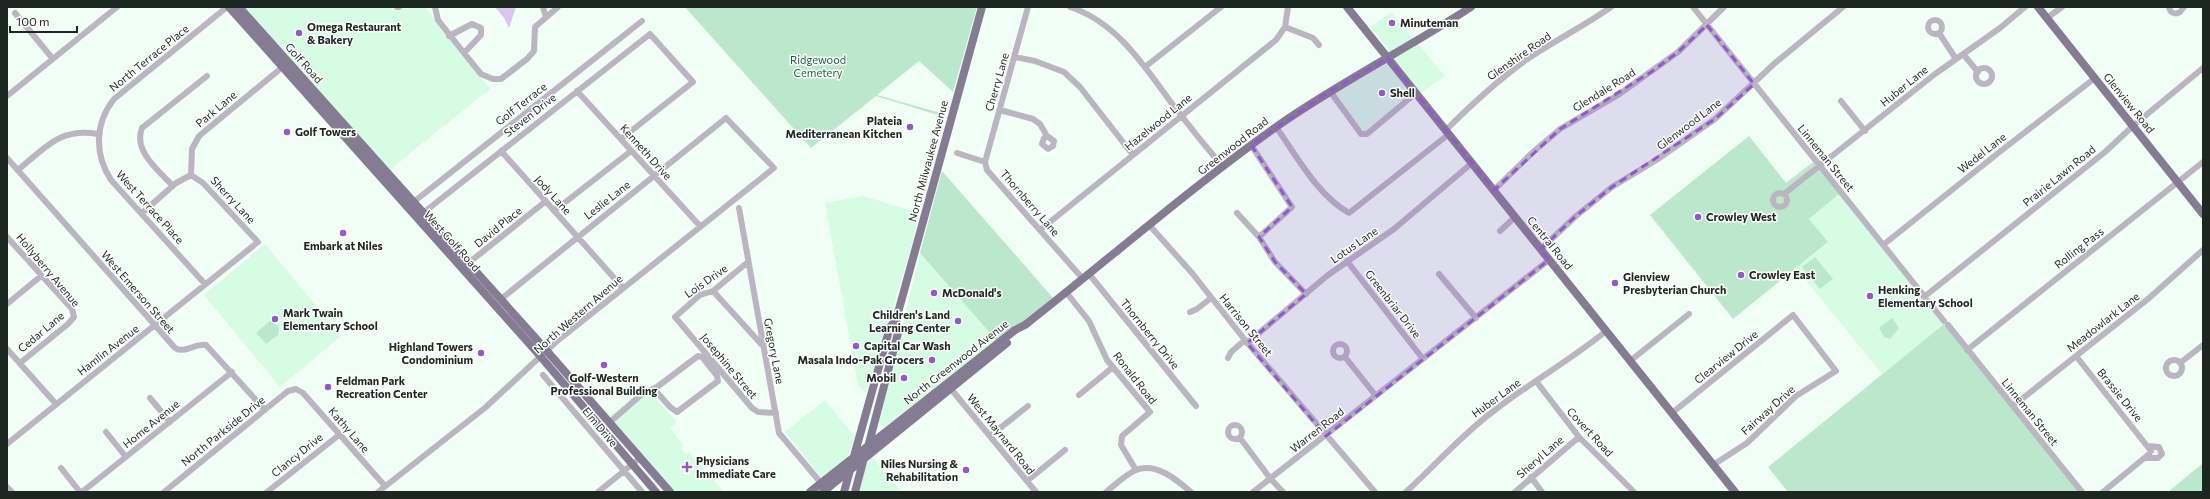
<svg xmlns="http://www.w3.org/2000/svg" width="2210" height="499" font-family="Commissioner,sans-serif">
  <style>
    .built { fill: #d6fce4 }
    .green { fill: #bbe8cc }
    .water { fill: #d9c6f1 }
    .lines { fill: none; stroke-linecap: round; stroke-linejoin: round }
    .minor { stroke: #bab5c1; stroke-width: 6 }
    .major { stroke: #857b92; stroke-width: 8 }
    .marked { fill: #9358cf; fill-opacity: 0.2; stroke: #9358cf; stroke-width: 3; stroke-dasharray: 8 5; stroke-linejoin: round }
    .poi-dot { fill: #9358cf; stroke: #fff; stroke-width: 1.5 }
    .labels { text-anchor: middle; stroke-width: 3; stroke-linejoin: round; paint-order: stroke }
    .poi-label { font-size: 11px; font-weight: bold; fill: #1b2720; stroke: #fff; text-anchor: start }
    .street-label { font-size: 11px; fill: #1b2720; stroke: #fff }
    .park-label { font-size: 11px; fill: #19633f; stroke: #fff }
  </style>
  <rect width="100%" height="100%" fill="#f1fef6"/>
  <path class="built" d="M243,7h146l6,4 7,-4h23l65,82 -80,64 -18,16v4z
    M1391,12l54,64 -85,60 -32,-40 67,-38 -25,-31z
    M1839,194l105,130 -62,50 -86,-106 32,-25 -19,-24z
    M863,196l57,17 -14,52 -40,128 -8,-8 -33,-182z
    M265,244l76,92 -61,51 -76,-92z
    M920,253l77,88 -113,86 -5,-5z
    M646,387l31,35 -7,6 14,18 -3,3 5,5 3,-2 35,40h-49l-67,-75z
    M825,400l30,37 -8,21 -25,20 -37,-46z
    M872,457l30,35h-43l7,-27z"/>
  <path class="green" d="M685,7h292l-24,85 -34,-31 -42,34 60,17 5,-3 2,-9h4l-4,19h-6v-4l-62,-19 -65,52z
    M1749,136l37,47 27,-21 26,32 -30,25 19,23 -95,77 -83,-104z
    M942,171l112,128 -57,42 -77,-88z
    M1815,257l18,22 -13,10 -18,-22z
    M1892,318l7,10 -9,11 -6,-2 -5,-9z
    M272,319l7,9 -1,7 -12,9 -10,-11z
    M1944,324l135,168h-291l-20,-25z
    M2203,463v29h-35z"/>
  <path class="water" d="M495,7h21l-7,21 -5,-10z"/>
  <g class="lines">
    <path class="minor" d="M397,7h2
      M435,7l3,13 26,33 17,21 12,5h8l26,-20 7,-8 1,-24 23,-20
      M543,7l3,10
      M1070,7c47,15 75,60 103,98 16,21 33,42 50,62
      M1693,7l251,314
      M2169,7c1,6 6,8 11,5l4,-5
      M15,13l38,46
      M2047,18l15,-11
      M1928 27a7 7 0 1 1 14 0a7 7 0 1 1-14 0Z
      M1285,27l28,11 6,7
      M1939,33l17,26
      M449,36l23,-12 9,4v7l-17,18
      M1963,54l15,18
      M1015,57l20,4 29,11 16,15 53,68
      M1145,67l76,-60
      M1976 76a8 8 0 1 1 16 0a8 8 0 1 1-16 0Z
      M577,91l123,135
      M1330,91l31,43h6l49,-41
      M7,96l110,-89
      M1841,101l24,30
      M1000,110l33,9 7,5 7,12 7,5 -1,5 -5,3 -6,-5 2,-6 3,-2
      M1276,127c21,29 41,68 73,86l100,-79
      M1446,130c25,-25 51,-49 80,-70 28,-19 58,-34 85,-53
      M1251,145l41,62 -33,30
      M501,151l122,137
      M957,153l28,9 2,8 96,109
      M7,158l168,190c9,6 21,-5 31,-3l59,65
      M985,162l43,-155
      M18,170c27,-22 42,-43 80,-36
      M191,175l1,-26 7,-13 86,-71
      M173,186c-15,-16 -40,-35 -31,-58l65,-52
      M1494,190l39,-38 27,-23 58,-34 60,-43 46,-45
      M1773 200a7 7 0 1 1 14 0a7 7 0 1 1-14 0Z
      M1784,194l151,-120 65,-46 25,-21
      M411,204l231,-183
      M739,208l40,225 42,50
      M554,211l77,-60
      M142,213l34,-30 15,-8
      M423,213l227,-179 43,48 -72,57
      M1237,213l22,24 16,25 31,32
      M1151,227l41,46 53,67 130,152
      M1040,230l236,-190 9,-13 3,-20
      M1500,231l15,-14
      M7,237l65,72 2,8 -6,7 -48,39
      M1883,245l119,-95 93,-72
      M1541,249l35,-33 36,-29 46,-28 57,-40 60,-56 68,-56
      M1347,261l76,98
      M748,262l-35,29 -13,4 -25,22 77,91 6,4 18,1
      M466,265l80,-64
      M1089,274l107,132
      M1439,274l37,44
      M205,284l-94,-104c-17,-26 -16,-57 3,-81l113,-92
      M713,291l49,54
      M1066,292l23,29 18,39 43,52 -28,24 -1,9 15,25
      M1924,297l181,-145 29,-27 69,-57
      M7,304l34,-28
      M1190,312l7,-3 14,-11
      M1948,325l134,167
      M1247,343l81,-68 66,-46 78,-66
      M1333 351a7 7 0 1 1 14 0a7 7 0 1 1-14 0Z
      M7,349l49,55
      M1967,350l236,-188
      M2076,356l75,95 -3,4 -45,37
      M1345,357l31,39
      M1228,358l3,-6 14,-12
      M2166 368a8 8 0 1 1 16 0a8 8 0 1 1-16 0Z
      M1630,361l59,-47
      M2180,363l23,-18
      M543,375l99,117
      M1536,381l43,56 55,55
      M951,389l85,103
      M1079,395l34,-28
      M150,398l20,24
      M2013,406l135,-107 55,-49
      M1672,413l121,-98 43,56 -40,25 -49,47 -34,22
      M609,423l33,-29 15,-7 41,-31 4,1 15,19 1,5 -41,31 -7,-5 -16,-18
      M1228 432a7 7 0 1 1 14 0a7 7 0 1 1-14 0Z
      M106,432l20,25
      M990,436l38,-30
      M1240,438l30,40 13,14
      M7,444l251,-202 -55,-59 -12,-8
      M2145,458h13l4,-4 -3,-7 -11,-1
      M61,468l19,24
      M1531,477l11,15
      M1027,481l38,-31
      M7,487l5,5
      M82,492l150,-120
      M164,492l124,-101 8,-2 7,4 82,93
      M267,492l72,-57
      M378,492l108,-85 70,-65 218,-174 -48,-50 -225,181
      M598,492l42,-34
      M1106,492c9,-7 20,-18 30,-22 20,-8 41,10 55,22
      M1253,492l296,-232
      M1406,492c30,-27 56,-58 89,-82 36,-28 76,-50 111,-79
      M1515,492l64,-55"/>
    <path class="major" d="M229,7l306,343 121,142
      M239,7l300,335 131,150
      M1347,7l388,485
      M2038,7l165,207
      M868,447l31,-118 -3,-8
      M810,492l205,-162 10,-5c83,-65 164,-136 251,-198 62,-44 131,-78 195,-120
      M823,492l184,-149
      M844,492l46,-165 6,-7 86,-313
      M855,492l9,-34"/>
  </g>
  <path class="marked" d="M1707,25l47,59 -39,35 -103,68 -36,29 -35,33 8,11 -223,176 -79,-93 59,-49 -31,-32 -16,-25 33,-30 -41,-62 79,-54 58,-33 106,132 66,-61 91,-57 27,-20z"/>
  <g class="poi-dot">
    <circle cx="1392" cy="23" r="4"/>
    <circle cx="299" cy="33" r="4"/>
    <circle cx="1382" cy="93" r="4"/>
    <circle cx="910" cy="127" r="4"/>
    <circle cx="287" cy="132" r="4"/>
    <circle cx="1698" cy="217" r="4"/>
    <circle cx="343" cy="233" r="4"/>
    <circle cx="1741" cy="275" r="4"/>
    <circle cx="1615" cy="283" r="4"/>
    <circle cx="934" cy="293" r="4"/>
    <circle cx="1870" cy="296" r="4"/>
    <circle cx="275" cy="319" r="4"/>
    <circle cx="958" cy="321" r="4"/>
    <circle cx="856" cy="346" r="4"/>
    <circle cx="481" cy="353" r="4"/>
    <circle cx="932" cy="360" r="4"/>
    <circle cx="604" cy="365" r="4"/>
    <circle cx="904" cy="378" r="4"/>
    <circle cx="328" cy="387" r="4"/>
    <path d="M685 461h4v4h4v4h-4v4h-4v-4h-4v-4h4z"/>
    <circle cx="966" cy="470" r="4"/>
  </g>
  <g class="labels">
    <g class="poi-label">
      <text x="1400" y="27">Minuteman</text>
      <text x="307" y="31">Omega Restaurant<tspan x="307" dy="13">&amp; Bakery</tspan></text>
      <text x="1390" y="97">Shell</text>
      <text x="902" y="125" text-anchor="end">Plateia<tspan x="902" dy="13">Mediterranean Kitchen</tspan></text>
      <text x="295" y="136">Golf Towers</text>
      <text x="1706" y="221">Crowley West</text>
      <text x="343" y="250" text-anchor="middle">Embark at Niles</text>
      <text x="1749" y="279">Crowley East</text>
      <text x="1623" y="281">Glenview<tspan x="1623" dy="13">Presbyterian Church</tspan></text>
      <text x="1878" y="294">Henking<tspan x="1878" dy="13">Elementary School</tspan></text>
      <text x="942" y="297">McDonald's</text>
      <text x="283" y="317">Mark Twain<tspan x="283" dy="13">Elementary School</tspan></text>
      <text x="950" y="319" text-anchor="end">Children's Land<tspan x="950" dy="13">Learning Center</tspan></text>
      <text x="864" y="350">Capital Car Wash</text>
      <text x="473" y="351" text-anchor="end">Highland Towers<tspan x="473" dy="13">Condominium</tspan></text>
      <text x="924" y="364" text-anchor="end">Masala Indo-Pak Grocers</text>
      <text x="604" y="382" text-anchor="middle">Golf-Western<tspan x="604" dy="13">Professional Building</tspan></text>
      <text x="896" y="382" text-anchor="end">Mobil</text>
      <text x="336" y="385">Feldman Park<tspan x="336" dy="13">Recreation Center</tspan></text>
      <text x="696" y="465">Physicians<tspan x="696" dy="13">Immediate Care</tspan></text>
      <text x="958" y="468" text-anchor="end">Niles Nursing &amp;<tspan x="958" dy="13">Rehabilitation</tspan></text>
    </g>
    <g class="street-label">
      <text transform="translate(1519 56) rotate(-35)" y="4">Glenshire Road</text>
      <text transform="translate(149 58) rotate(-39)" y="4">North Terrace Place</text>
      <text transform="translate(304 63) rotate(48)" y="4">Golf Road</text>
      <text transform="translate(997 82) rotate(-74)" y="4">Cherry Lane</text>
      <text transform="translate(1904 86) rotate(-39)" y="4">Huber Lane</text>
      <text transform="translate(1604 90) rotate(-32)" y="4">Glendale Road</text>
      <text transform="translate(2129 103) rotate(51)" y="4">Glenview Road</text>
      <text transform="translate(521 104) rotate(-38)" y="4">Golf Terrace</text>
      <text transform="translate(216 109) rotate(-40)" y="4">Park Lane</text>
      <text transform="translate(530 115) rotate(-38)" y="4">Steven Drive</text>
      <text transform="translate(1158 122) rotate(-39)" y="4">Hazelwood Lane</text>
      <text transform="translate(1689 124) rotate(-37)" y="4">Glenwood Lane</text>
      <text transform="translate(1233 146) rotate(-38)" y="4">Greenwood Road</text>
      <text transform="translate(646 152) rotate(48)" y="4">Kenneth Drive</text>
      <text transform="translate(1982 153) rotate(-38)" y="4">Wedel Lane</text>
      <text transform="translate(1826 158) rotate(51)" y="4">Linneman Street</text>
      <text transform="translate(928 161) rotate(-75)" y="4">North Milwaukee Avenue</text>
      <text transform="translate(2059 176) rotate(-39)" y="4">Prairie Lawn Road</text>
      <text transform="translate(553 195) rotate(48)" y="4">Jody Lane</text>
      <text transform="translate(233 200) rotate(47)" y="4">Sherry Lane</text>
      <text transform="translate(607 200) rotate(-38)" y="4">Leslie Lane</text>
      <text transform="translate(1030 203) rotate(49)" y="4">Thornberry Lane</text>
      <text transform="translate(150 207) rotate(48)" y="4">West Terrace Place</text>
      <text transform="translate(498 227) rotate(-39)" y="4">David Place</text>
      <text transform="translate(452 241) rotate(48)" y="4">West Golf Road</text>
      <text transform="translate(1550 243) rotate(51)" y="4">Central Road</text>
      <text transform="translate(1354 245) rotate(-35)" y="4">Lotus Lane</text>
      <text transform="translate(2079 248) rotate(-38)" y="4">Rolling Pass</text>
      <text transform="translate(48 270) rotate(50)" y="4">Hollyberry Avenue</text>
      <text transform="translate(706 281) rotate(-35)" y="4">Lois Drive</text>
      <text transform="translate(138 292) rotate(49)" y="4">West Emerson Street</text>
      <text transform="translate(1393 304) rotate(52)" y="4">Greenbriar Drive</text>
      <text transform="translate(578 314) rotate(-41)" y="4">North Western Avenue</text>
      <text transform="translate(2103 322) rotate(-38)" y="4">Meadowlark Lane</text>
      <text transform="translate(1246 325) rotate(51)" y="4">Harrison Street</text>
      <text transform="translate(41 332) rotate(-40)" y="4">Cedar Lane</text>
      <text transform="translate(1150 334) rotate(51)" y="4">Thornberry Drive</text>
      <text transform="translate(108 350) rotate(-38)" y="4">Hamlin Avenue</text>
      <text transform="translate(774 351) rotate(79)" y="4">Gregory Lane</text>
      <text transform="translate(1726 357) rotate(-39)" y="4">Clearview Drive</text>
      <text transform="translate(956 362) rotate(-38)" y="4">North Greenwood Avenue</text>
      <text transform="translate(729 366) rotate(50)" y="4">Josephine Street</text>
      <text transform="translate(1135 378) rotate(52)" y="4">Ronald Road</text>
      <text transform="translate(2120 395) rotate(51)" y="4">Brassie Drive</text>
      <text transform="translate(1496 398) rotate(-36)" y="4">Huber Lane</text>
      <text transform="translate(1768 410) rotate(-42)" y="4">Fairway Drive</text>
      <text transform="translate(2030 412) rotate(51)" y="4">Linneman Street</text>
      <text transform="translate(151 424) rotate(-39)" y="4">Home Avenue</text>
      <text transform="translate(600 427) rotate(50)" y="4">Elm Drive</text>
      <text transform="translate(349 430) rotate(49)" y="4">Kathy Lane</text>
      <text transform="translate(1317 430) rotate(-38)" y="4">Warren Road</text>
      <text transform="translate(223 431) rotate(-39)" y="4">North Parkside Drive</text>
      <text transform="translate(1590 432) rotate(47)" y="4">Covert Road</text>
      <text transform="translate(1001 434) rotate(51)" y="4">West Maynard Road</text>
      <text transform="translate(297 455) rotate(-39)" y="4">Clancy Drive</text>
      <text transform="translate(1540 457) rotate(-41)" y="4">Sheryl Lane</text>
    </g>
    <g class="park-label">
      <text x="818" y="64">Ridgewood<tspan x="818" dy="13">Cemetery</tspan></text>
    </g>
  </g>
  <rect width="2210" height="499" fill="none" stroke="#1b2720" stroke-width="16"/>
  <path d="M10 26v6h67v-6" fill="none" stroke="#1b2720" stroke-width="2"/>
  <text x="16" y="26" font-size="12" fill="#1b2720" stroke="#ffffff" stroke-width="3" paint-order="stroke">100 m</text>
</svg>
